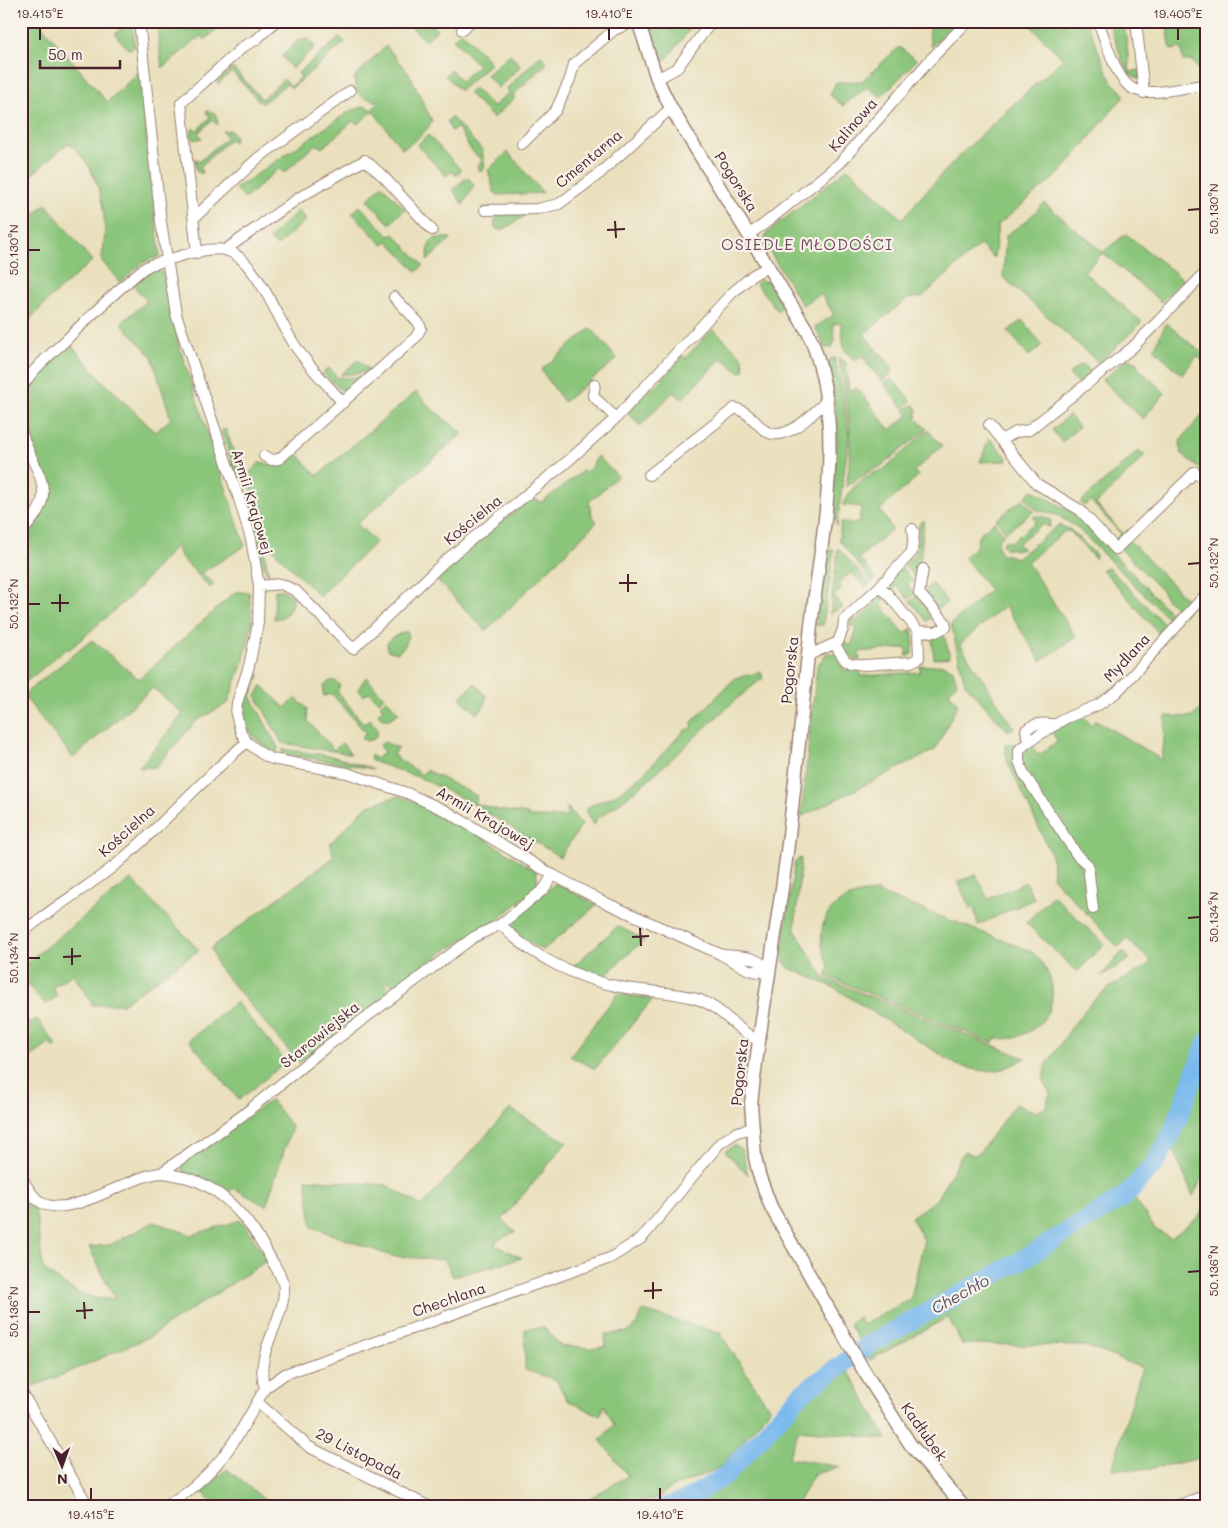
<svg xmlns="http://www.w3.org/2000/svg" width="1228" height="1528" font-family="Mali,sans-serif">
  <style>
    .green { fill: #8ac57a; stroke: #6a7252 }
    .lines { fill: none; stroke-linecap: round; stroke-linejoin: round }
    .river { stroke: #7ab9ee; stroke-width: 19 }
    .minor-casing { stroke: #9a8074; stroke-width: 12 }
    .tertiary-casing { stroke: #9a8074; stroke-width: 15 }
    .minor { stroke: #fff; stroke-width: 10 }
    .tertiary { stroke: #fff; stroke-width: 12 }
    .ticks { fill: none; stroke: #4a1f2b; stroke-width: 2 }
    .labels { text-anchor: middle; stroke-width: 4.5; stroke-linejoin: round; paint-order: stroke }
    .street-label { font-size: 15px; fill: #4a1f2b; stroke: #f7f3e8 }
    .neighbourhood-label { font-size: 16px; letter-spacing: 1px; fill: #754b64; stroke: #f7f3e8 }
    .water-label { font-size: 16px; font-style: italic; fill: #584d66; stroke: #f7f3e8 }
    .neatline { fill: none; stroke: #4a1f2b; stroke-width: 2 }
    .ticks-label { font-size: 12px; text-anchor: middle; fill: #4a1f2b }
  </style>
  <rect width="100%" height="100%" fill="#f7f3e8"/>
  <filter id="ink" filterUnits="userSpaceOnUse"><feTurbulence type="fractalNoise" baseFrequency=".02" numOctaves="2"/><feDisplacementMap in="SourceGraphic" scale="10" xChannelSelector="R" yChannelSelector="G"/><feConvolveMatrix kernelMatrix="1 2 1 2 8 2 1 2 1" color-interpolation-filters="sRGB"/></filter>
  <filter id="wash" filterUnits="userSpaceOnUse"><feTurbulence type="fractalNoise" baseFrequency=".0096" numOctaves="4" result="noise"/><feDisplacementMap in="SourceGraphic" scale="20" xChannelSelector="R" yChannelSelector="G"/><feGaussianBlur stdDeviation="1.12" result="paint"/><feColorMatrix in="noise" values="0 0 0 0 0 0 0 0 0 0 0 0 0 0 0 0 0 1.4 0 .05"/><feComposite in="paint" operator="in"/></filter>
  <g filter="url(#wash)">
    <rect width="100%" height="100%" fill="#eae0bd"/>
    <path class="green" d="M21,21h17l69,81 32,-30 21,184 -16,6 -24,21 -19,-23c10,-36 0,-94 -33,-117l-47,41z
      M114,21h18l3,26 -7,2 -13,-15 6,-5z
      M156,21h48l-8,8 1,2 10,-10h19l-21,19 -4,-4 -39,32z
      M416,21h18l-3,3 6,6 -12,11 -14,-14z
      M649,21h47l-30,39h-5z
      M930,21h26l-25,26 -3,-24z
      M1026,21h60l25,60 14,14 -63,76 -64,54 -4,33 -14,-13 -58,52 -15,2 -43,35 13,17 -12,9 -4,-4 -6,5 -11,-12 -3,-26 -8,1 2,17 -3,6 -7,1 -10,-21 19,-12 -13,-21 -19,11 -38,-63 3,-9 81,-65 54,51c50,-60 104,-108 161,-160z
      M1108,21h16l6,51 10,-2v9l-13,-6z
      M1166,21h41v53l-9,-4 -5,-9h-10l-2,-13 -10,2z
      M461,31l30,32 -31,28 -15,-16 6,-5 10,11 17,-16 -25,-26z
      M340,37l5,5 -53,46 -6,-4 -24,20 -30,-32 -14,12 -1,-3 16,-13 29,31 22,-20 7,7 10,-9 -3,-4z
      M300,39h9l6,8 -23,22 -10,-13z
      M386,46l24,29 22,46c-7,13 -18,21 -30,28l-29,-38 -15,13 -5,-3 -31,27 -6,-4 -32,29 -5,-5 -34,31 -10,-10 115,-78 16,-5 5,4 9,-8c-17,-5 -27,-4 -25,-26z
      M899,47l18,13 -36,37 -14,-10 -24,19 -13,-11 6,-13 26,-1z
      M510,54l11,12 -23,22 -12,-13z
      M541,55l6,8 -34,32 2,3 -22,20 -25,-25 6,-5 19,19 16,-15 -3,-3z
      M207,111l8,2 3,9 -1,3 -5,-5 -14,13 4,5 -8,2 -3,-6 2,-6 3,3 14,-14 -4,-5z
      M451,117l31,33 3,18 -5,3 -3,-4 5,-6 -11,-11 -13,-22 -7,3 -4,-10z
      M230,130l5,6 -1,7 -4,-4 -30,28 3,6h-4l-3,-2 -1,-13 4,4 28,-25 -5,-6z
      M428,135l33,35 -5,6 -4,-5 -6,5 -29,-31z
      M508,152l35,41 -45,2 -4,-3 -6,-22z
      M467,177l7,8 -11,20 -10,-15z
      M382,185l23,24 -15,15 -23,-24z
      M1044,203l59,49 23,-18 57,45 -22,23 -58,-49 -19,19 58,50 -43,41 -96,-86 3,-42 19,-13z
      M46,204l46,57 -43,38 -28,30v-103z
      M360,206l29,30 5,-2 29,31 -6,7 -29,-31 -5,4 -31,-32z
      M298,210l8,10 -29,26 -8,-7z
      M529,213l-28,18 -6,-3v-8l3,-5z
      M434,238h18l-25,23 3,-19z
      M153,269l10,4 16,73 66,200 -44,27 13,11 -4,4 -30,-32 -4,-10 -43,48 -63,55h-4l-45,37v-150l25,-44 -1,-17 -16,-32 -5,-18 -1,-15 3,-22 43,-45 32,36 54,53 16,-13 -19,-62 -31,-34 26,-22 -14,-16z
      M760,280l8,2 15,24 -5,5 -22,-27z
      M1022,320l20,25 -13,11 -21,-25z
      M1166,323l41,34v7l-10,-8 -15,19 -28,-26z
      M591,328l26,31 -53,43 -23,-32z
      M713,329l30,28 1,14 -5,1 -17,-14 -40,41 -9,-7 -33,34 -13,-13 21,-25h6l26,-29v-5l5,4z
      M879,352l13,15v6l-10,8 -16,-19z
      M834,357l9,35 6,44 -12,90 -6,-22 6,-66 -1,-25 -8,-51z
      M838,358l8,5 3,27 9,-1 32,41 19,-15 -5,-6 10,-4 3,4 -1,9 11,11 -46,37 -11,5 -24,16c8,-49 3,-81 -8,-129z
      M1128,358l10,6 -2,2 29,27 -22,26 -41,-39z
      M358,360l13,12 -31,3z
      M1079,365l7,1 5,6v5l-11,10 -11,-13z
      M329,368l9,10 28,-1 -14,12 -11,1 -18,-17z
      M892,379l19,22 -8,7 -20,-25z
      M416,392l17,18 30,23 -106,91 19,18 -57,54 -45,-45 -7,-14 -20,-62 13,-13 19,4 17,-14 21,24z
      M1207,409v66l-26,-22 -1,-12z
      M1069,415l10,12 -17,15 -10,-12z
      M226,429l36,110 7,37 -5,-9 -19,-69 -24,-67z
      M928,430l14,16 -28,25 4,5 -38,34 12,19 -33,29 17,20 -4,4 -33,-42 2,-18 18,1 2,-16 -18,-2c4,-15 24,-32 40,-35z
      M989,438l17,18 1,5 -27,1z
      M1138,451l7,5 -49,48 30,33 -9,8 -3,-3 7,-8 -30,-33 -7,5 -4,-3z
      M597,456l21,20 -29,26 3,13 5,7 -111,109 -49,-51 27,-28 67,-53 11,3 42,-32 2,2 7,-7z
      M1033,490l42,24 102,106 -8,-1 -94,-93 -18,-11 -20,-5 -12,-13z
      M1023,499l11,12 -28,21 -10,-12z
      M1035,516h7l9,4 -1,7 -8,-3 -25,20 6,4 -3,2 -15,-2 -3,-4 4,-4 5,2 26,-21 -5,-3z
      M924,520l-5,54 -4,4 -11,-13 12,-13 3,-28z
      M994,522l10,12 -7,8 3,11 17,5 42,-33 12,5 25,25 -1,4 -25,-28h-5l-38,31 49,75 -35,24 -36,-55 -45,38 54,84 -6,3 -43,-47 -14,-60 39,-34 -26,-33 12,-10 3,-13z
      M1129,540l63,65 -9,11 -17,-17 -3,-7 -43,-44z
      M838,548l32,36 -4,4 -15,-16 -10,9 -1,10 -6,5 9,11 -13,7z
      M830,550h4l-11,75h-7l6,-56z
      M901,567l12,14 -5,5 6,8 -6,5 -11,-13 -6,5 -4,-10z
      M1106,568l4,1 53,54 3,8 -3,7 -61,-69z
      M933,584l14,18 -9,7 -15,-18z
      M275,590h8l10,6c-1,12 -5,22 -19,23z
      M235,592h14l3,32 -8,35 -16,44 -32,18 -40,46 -18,1 45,-54 -30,-26 -80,70 -50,-63 69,-55 45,38h3z
      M917,596l16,20 -6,5 -17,-20z
      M877,597l8,2 -4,6 24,29 7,-6 2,17 -3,10 -4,2 -1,-9 -47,4 1,8h-6l-11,-11 1,-8 7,5 6,-17 -7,-3v-7l2,-2 4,4 20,-18 -3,-4z
      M406,631l2,1c0,10 -3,16 -11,21l-10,-3v-7l4,-5z
      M944,635l6,22 -16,2 -2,-21h-8z
      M827,653l9,1 8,16 16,-1 1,7 59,-4v-6l25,-1 8,5 4,13 -8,9 9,12 -23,46 -134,67 16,-151z
      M761,672l2,6c-58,44 -107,103 -168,142l1,3 -3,2 -8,-14c7,-10 20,-10 30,-16 28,-17 49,-44 72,-67l2,2 4,-4 -2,-3 44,-45z
      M255,674h5l-9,22 27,52 -1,5c-24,-12 -39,-29 -31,-57 3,-8 5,-15 9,-22z
      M366,677l18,20 -5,5 -10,-10 -5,4 -6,-7z
      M329,681h7l4,4 -3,6 27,33 6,-5 7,10v4l-3,6 -7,2 -6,-3 5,-5 -34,-39 -7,2 -2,-1 1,-9z
      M475,683l11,13 -1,10 -8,8 -17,-16z
      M262,685l23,23 10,-10 12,10 1,13 26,29 8,-7 9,11 -69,-11 -26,-47z
      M386,699l13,14 -10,6h-7l-4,-6 5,-4 -3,-4z
      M1207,704v319l-38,101 -17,36 -33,34 -241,139 -19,8 -10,-17 9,-7 5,8 48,-27 13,-58 -13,-23 25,-17 28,-49 10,4 5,-2 36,-49 21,8 10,-5 4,-15c-8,-9 -8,-17 -3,-28 17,-24 32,-52 55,-71 15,-12 34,-18 49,-31l-24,-23 -9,8 -66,-70 1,-13 -3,-13 -43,-90 -2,-17h25l9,11 18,-14 -4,-7v-4l29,-15 10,10 4,-5 66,40 4,-44 26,1z
      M384,742l14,6 -5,7 29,20 4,-5 51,26 -3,7 25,7 29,4v3h39v-10l15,18 -22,32 -92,-56 -48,-23 -48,-17 -2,-4 1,-3 5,5 8,-7 -5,-6z
      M283,749l48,7 43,13 -91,-15z
      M398,796l38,12 100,63 2,13 -5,5 1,1 -39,32 -55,32 -44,36 -7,-9 -4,4 6,9 -53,38 -39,31 -81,-96 -7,-19 123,-91 -4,-14 37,-37z
      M801,858l-6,72 29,48 201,80c-27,17 -38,15 -68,7l-124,-78 -44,-19 -5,-6 -2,-12 13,-89z
      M976,874l12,25 38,-17 8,17 -56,26 -4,-18 -4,2 -12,-27z
      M131,879l68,71 -77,54 -29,1 -20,-31 -20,13 4,9 -11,9 -25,-27v-11z
      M556,883l41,22 -54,45 -27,-15 -7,-6v-7z
      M877,892l154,59c42,37 18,91 -37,88l-1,4 -167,-67 3,-10c-21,-42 3,-73 48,-74z
      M1053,895l51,49 -27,28 -51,-49z
      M618,926l26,14 -43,39 -15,-6 -1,-3 -14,-2z
      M1123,951l7,8 -29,17z
      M617,994l36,5 -58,70 -25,-13z
      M236,1002l50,60 -47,38 -50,-60z
      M37,1019l20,27 -2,2 -6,-4 -22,16 -6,-8v-30l9,1z
      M1207,1059v109l-14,28 -21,-49z
      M271,1100l21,27 -26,79 -33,-18 -4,4 -30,-14 -16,-5 -1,-10z
      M510,1109l57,33 -65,78 13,12 -19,9 -1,4 27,13 -69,19 -8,-17 -54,-4 -79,-29 -6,-48 80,6 36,21z
      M735,1145l7,5 6,25 -23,-24z
      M21,1185l15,28 7,56c26,19 37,31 72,30l-26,-52 21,-2 44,-23 38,13 49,-15 27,40 -119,77 -89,39 -30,11 -9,-11z
      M1134,1198l22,32 15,8 28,-21 8,-15v255l-64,13 -31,-1 30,-101 -56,-22 -124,-2 -14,-27 -78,43 -4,-7 30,-20 216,-118z
      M643,1311l77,22 50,76 -49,58 -52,22 -12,9 -20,6 -44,2 -5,-7 40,-23 -28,-36 14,-15 -10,-20 -4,11 -33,-16 -11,-20 -31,-10v-41l19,-2 18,20c18,-3 27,5 44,-1l-1,-12 23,-2 9,-9z
      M845,1365l42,74 -88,-9 -11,28 53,9 -27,7 -19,33h-121l43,-19 98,-102z
      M227,1469l38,31 18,7h-67l-15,-17z"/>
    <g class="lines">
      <path class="river" d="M664,1507l22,-7 40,-25 75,-81 71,-51 146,-81 106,-65 30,-32 18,-31 35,-92"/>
    </g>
  </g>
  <g filter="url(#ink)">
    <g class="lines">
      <g class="minor-casing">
        <path id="minor" d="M139,21l22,201 15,92 63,185 12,40 8,47 -1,37 -9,43 -12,37 -1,11 5,19 6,9 15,12 10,5 75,14 60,20 39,18 107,64 51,27 116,52 29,16 10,2 10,-2
          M1098,21c29,80 25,78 109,63
          M1136,21l8,72
          M462,30l9,-9
          M657,79l20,-11 35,-47
          M522,144l34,-34 14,-31 4,-15 40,-34 21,-9
          M485,210l52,-1 22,-5 40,-30 72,-66
          M195,217l63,-59 92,-67
          M749,234l14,-9 77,-62 89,-102 39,-40
          M225,250l75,-53 65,-37 19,17 48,53
          M197,253l-16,-150 63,-57 12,-6 20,-19
          M595,384l-2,12 23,22
          M21,390c9,-19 28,-34 44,-49 25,-25 50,-49 78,-72l7,-4c20,-5 55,-19 75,-15 30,6 53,70 69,94 13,21 33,40 49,59
          M989,425l48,59 43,26 36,39 79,-77 12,10
          M21,430c12,44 43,61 0,102
          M1001,440l15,-8 13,-2 104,-83 74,-76
          M264,456l8,4 7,-1 137,-122 5,-9 -3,-6 -24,-25
          M649,475l86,-67c12,3 19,13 28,21 20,18 51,-16 65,-30
          M259,586l22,-2 15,7 57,58 92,-88 123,-100 48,-43 116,-125 21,-18 16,-9
          M878,588l34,-36 2,-20 -2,-3
          M918,631l18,1 10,-5 -1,-5 -26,-29 4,-24
          M809,655l29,-13 5,-13 1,-9 34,-32 9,5 31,38 1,27 -8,4 -47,3 -14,-2 -5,-3 -10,-15
          M1028,742l-2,-12c9,-8 19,-7 30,-5
          M1093,909l-5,-44 -11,-10 -53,-81 -5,-13v-11l9,-8 38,-24 32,-13 19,-13 90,-99
          M501,924l43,-35 9,-14
          M21,934c31,-27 67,-46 98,-72 45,-38 83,-83 128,-120
          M723,955c20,2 32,0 46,15
          M161,1173l82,-58 83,-68 148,-110 27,-13c26,31 80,56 120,63 26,5 54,4 79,13 24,9 37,32 60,41
          M21,1176c5,9 11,22 21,27 30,16 88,-28 119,-30 7,0 16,3 23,4 41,10 70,49 88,84 5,8 12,19 12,28 0,33 -31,66 -19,99
          M21,1391l68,116
          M257,1402l52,45 121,60
          M164,1507c55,-33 71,-65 101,-119l20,-14 14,-5 311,-111 32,-20 78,-95 17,-11 16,-4
          M1174,1507l33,-12"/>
      </g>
      <g class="tertiary-casing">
        <path id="tertiary" d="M638,21l19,58 14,29 137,224c40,90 14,199 3,294 -8,75 -15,151 -24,226 -11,84 -27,168 -36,252l4,53 4,18 12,32 93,164 46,73 54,63"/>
      </g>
      <use href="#minor" class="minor"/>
      <use href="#tertiary" class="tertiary"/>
    </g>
  </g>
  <path class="ticks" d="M40,28v12M609,28v12M1178,28v12M1188,210l12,-1M615,221l1,17M607,230l18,-1M28,250h12M1188,564l12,-1M628,574v18M619,583h18M60,594v18M51,603h18M28,604h12M1188,918l12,-1M640,928l1,18M632,937l17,-1M72,948v17M63,957l18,-1M28,958h12M1188,1272l12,-1M653,1282v17M644,1291l18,-1M84,1302l1,17M76,1311l17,-1M28,1312h12M91,1488v12M660,1488v12"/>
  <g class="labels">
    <g class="street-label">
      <text transform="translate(853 125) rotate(-49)" y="5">Kalinowa</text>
      <text transform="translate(589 159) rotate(-40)" y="5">Cmentarna</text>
      <text transform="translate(736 182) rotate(58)" y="5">Pogorska</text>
      <text transform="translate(252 502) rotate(73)" y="5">Armii Krajowej</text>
      <text transform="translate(473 520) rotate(-39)" y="5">Kościelna</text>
      <text transform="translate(1127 658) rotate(-47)" y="5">Mydlana</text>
      <text transform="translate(790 670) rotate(-84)" y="5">Pogorska</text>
      <text transform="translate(485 818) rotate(30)" y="5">Armii Krajowej</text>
      <text transform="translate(127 831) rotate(-42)" y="5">Kościelna</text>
      <text transform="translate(320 1035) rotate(-39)" y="5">Starowiejska</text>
      <text transform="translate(740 1072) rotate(-84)" y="5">Pogorska</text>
      <text transform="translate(449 1300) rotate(-19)" y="5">Chechlana</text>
      <text transform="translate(924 1432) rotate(55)" y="5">Kadłubek</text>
      <text transform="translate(359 1454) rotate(27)" y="5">29 Listopada</text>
    </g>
    <g class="neighbourhood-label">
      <text x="807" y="250">OSIEDLE MŁODOŚCI</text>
    </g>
    <g class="water-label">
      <text transform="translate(960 1294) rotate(-29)" y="6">Chechło</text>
    </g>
  </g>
  <rect width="1228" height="1528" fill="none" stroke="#f7f3e8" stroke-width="55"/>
  <g transform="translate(62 1466) rotate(178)" stroke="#f7f3e8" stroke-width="4" paint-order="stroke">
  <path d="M0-4L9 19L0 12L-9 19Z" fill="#4a1f2b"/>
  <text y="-8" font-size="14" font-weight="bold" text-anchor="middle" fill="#4a1f2b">N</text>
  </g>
  <path d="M40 60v8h80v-8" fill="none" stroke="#4a1f2b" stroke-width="2.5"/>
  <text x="48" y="60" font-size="15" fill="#4a1f2b" stroke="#f7f3e8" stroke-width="4" paint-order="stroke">50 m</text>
  <rect x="28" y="28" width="1172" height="1472" class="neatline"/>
  <g class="ticks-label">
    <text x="40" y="18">19.415°E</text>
    <text x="609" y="18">19.410°E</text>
    <text x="1178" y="18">19.405°E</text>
    <text transform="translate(1214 209) rotate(-90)" y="4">50.130°N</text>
    <text transform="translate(14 250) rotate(-90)" y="4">50.130°N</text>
    <text transform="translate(1214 563) rotate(-90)" y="4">50.132°N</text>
    <text transform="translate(14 604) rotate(-90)" y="4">50.132°N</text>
    <text transform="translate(1214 917) rotate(-90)" y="4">50.134°N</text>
    <text transform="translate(14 958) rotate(-90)" y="4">50.134°N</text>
    <text transform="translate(1214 1271) rotate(-90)" y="4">50.136°N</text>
    <text transform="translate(14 1312) rotate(-90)" y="4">50.136°N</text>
    <text x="91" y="1519">19.415°E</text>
    <text x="660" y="1519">19.410°E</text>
  </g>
</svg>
